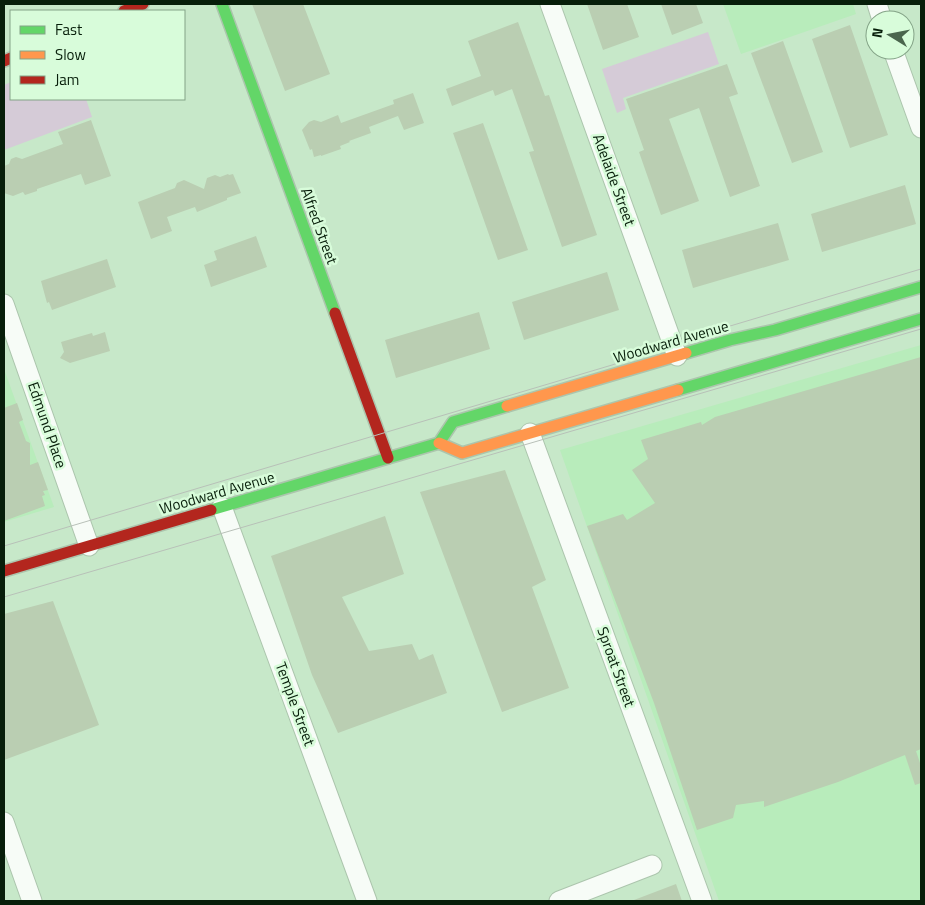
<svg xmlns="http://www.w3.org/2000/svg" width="925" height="905" font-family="'Titillium Web',sans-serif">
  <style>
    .built { fill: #b8ecbb }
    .green { fill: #d5cbd7 }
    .building { fill: #baceb2 }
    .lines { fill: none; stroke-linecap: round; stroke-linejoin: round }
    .street-casing { stroke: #acc5ad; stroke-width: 21 }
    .fast-casing { stroke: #acc5ad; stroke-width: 14 }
    .slow-casing { stroke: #acc5ad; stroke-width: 14 }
    .jam-casing { stroke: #acc5ad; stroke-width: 14 }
    .street { stroke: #f7fcf7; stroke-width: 19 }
    .fast { stroke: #63d668; stroke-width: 11 }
    .slow { stroke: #ff974d; stroke-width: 11 }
    .jam { stroke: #b3261e; stroke-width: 11 }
    .tram { stroke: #b8c0b8; stroke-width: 1 }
    .labels { text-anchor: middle; stroke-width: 5; stroke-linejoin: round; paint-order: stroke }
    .street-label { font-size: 15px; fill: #071e0a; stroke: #d8fcda }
  </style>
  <rect width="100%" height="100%" fill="#c7e8c9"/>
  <path class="built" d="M723,4h130l3,10 -115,40z
    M921,345v556h-202l-159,-451z
    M4,369l50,138 -50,15z"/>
  <path class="green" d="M708,32l11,32 -96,34 3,11 -9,4 -15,-44z
    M11,82v17h75l6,18 -88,33v-65z"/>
  <path class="building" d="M252,4h51l27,70 -45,17z
    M587,4h40l12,33 -36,13z
    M661,4h35l7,19 -31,12z
    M518,22l27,74 4,-1 48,140 -35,12 -33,-95 5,-1 -22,-62 -17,7 -2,-6 -41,16 -6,-17 35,-13 -13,-35z
    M850,25l38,110 -38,13 -38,-109z
    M783,41l40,111 -31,11 -41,-110z
    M727,64l11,30 -9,3 31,89 -30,11 -31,-89 -30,11 30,82 -38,14 -22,-63 5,-2 -18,-51z
    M413,93l11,30 -20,7 -6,-14 -29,11 2,6 -22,8 1,1 -10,4 1,3 -20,7v-1l-7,2 -2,-8 -2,1 -8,-20 7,-8 5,-2 7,2 17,-7 3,8 53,-19 -1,-4z
    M91,120l20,56 -26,9 -4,-11 -44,15v2l-12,4 -2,-3 -10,4 -9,-3 1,-5 -1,-22 5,-2 2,-5 5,-2 6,2 41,-15 -5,-12z
    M483,123l45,127 -30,10 -45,-127z
    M228,174l1,1 4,-1 8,19 -14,5v2l-30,12 -2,-5 -28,10 5,14 -21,8 -13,-37 37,-14 2,-5 7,-3 20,9 3,-11 8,-3 5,2z
    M905,185l11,39 -94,28 -11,-38z
    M778,223l11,37 -96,28 -11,-38z
    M256,236l11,31 -56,20 -7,-22 13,-5 -3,-9z
    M107,259l9,28 -64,23 -3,-8 -2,1 -6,-22z
    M607,272l12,38 -95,30 -12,-38z
    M479,312l11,37 -94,29 -11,-38z
    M105,332l5,19 -40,12 -10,-5 4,-6 -3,-10 31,-9 1,3z
    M921,357v392l-5,2 5,15v17l-6,2 -10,-30 -67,27 -74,25v-6l-28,4 -3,13 -36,12 -43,-127 -67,-177 36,-12 4,6 28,-17 -23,-33 16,-11 -7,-19 60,-18 1,3 13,-8z
    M17,403l6,17 -4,2 7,19 4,2v22l8,-3 10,28 -5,1 2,4 -3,1 3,10 -41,15v-113z
    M505,470l41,110 -14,7 37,101 -67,24 -82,-220z
    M385,516l19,58 -62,23 27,54 43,-7 7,16 14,-6 14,39 -109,40 -26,-58 -41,-119z
    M53,601l46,124 -95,35v-146z
    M676,884l6,17h-48v-1z"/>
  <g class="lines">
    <g class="street-casing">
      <path id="street" d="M550,4l127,352
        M877,4l5,16
        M893,50l28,78
        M4,304l85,242
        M530,433l172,468
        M222,507l145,394
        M4,822l28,79
        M559,901l93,-36"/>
    </g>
    <g class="fast-casing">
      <path id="fast" d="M222,4l113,309
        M686,353l44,-13 45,-10 146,-43
        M678,390l243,-71
        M211,510l228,-67 14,-21 54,-16"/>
    </g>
    <g class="slow-casing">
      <path id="slow" d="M507,406l179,-53
        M439,443l23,10 216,-63"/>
    </g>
    <g class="jam-casing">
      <path id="jam" d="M124,11l19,-7
        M4,61l7,-3
        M335,313l53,145
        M4,571l207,-61"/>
    </g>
    <use href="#street" class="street"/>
    <use href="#fast" class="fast"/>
    <use href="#slow" class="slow"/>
    <use href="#jam" class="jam"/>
    <path class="tram" d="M4,546l608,-181 98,-33 211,-63
      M4,597l917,-268"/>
  </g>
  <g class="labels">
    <g class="street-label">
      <text transform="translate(614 180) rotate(70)" y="5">Adelaide Street</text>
      <text transform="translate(319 226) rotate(70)" y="5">Alfred Street</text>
      <text transform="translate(671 342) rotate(-16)" y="5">Woodward Avenue</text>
      <text transform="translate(47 425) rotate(71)" y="5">Edmund Place</text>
      <text transform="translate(217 493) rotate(-16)" y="5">Woodward Avenue</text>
      <text transform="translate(616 667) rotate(70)" y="5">Sproat Street</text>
      <text transform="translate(295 704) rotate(70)" y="5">Temple Street</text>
    </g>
  </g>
  <rect width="925" height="905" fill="none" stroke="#071e0a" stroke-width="10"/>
  <rect x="10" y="10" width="175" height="90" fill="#d8fcda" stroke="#84a387"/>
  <rect x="20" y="26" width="25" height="8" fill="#63d668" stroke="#84a387"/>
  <text x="55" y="35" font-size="15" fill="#071e0a">Fast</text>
  <rect x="20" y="51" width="25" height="8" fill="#ff974d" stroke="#84a387"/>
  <text x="55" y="60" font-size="15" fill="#071e0a">Slow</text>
  <rect x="20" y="76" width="25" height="8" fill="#b3261e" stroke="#84a387"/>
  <text x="55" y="85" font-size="15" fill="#071e0a">Jam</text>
  <g transform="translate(890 35) rotate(280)"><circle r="24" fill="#d8fcda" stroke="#84a387"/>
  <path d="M0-4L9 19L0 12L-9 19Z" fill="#4a654d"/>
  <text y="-8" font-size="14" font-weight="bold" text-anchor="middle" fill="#071e0a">N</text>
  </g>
</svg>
